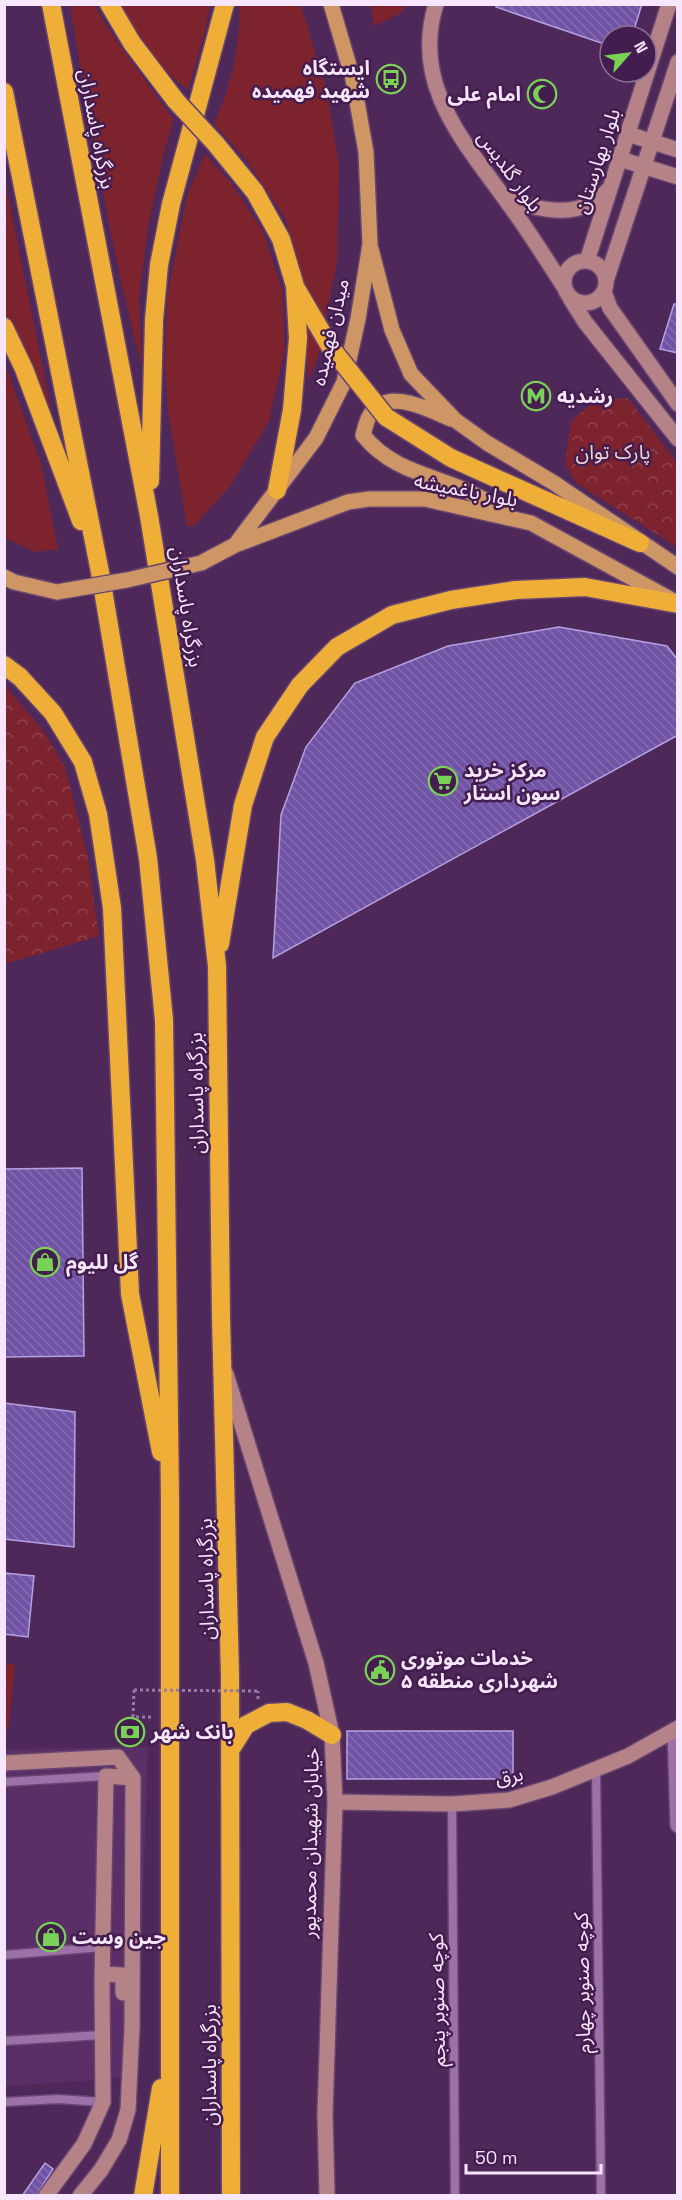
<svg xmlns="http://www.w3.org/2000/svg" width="682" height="2200" font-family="'Space Grotesk','Noto Sans Arabic',sans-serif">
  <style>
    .built { fill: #5a2e67 }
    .grass { fill: #7d232e }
    .park { fill: url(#park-crowns) }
    .building { fill: url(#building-back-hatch); stroke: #b4a1e2; stroke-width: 1.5 }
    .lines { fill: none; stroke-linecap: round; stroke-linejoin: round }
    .lane-casing { stroke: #674570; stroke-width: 11 }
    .street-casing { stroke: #674570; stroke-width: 18 }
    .secondary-casing { stroke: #674570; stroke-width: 18 }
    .primary-casing { stroke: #674570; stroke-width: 18 }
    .highway-casing { stroke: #674570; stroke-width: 21 }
    .path { stroke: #9879a1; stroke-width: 3; stroke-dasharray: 3 3; stroke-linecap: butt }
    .lane { stroke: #9c71a9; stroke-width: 8 }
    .street { stroke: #9c71a9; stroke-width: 15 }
    .secondary { stroke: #b58387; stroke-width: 15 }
    .primary { stroke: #ce9665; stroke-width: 15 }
    .highway { stroke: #efae37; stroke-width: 18 }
    .primary-bridge-casing { stroke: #674570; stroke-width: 18; stroke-linecap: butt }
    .highway-bridge-casing { stroke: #674570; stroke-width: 21; stroke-linecap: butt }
    .path-bridge { stroke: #9879a1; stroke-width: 3; stroke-dasharray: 3 3; stroke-linecap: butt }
    .primary-bridge { stroke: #ce9665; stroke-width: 15 }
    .highway-bridge { stroke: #efae37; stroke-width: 18 }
    .labels { text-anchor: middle; stroke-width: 5; stroke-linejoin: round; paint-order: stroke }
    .poi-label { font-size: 20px; font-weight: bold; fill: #f8e5fe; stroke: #441d4f; text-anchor: start }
    .street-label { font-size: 20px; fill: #f8e5fe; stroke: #441d4f }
    .park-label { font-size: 20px; fill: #eed2d2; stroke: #441d4f }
  </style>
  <defs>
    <pattern id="park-crowns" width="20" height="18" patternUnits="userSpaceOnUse" patternTransform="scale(1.5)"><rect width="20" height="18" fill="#7d232e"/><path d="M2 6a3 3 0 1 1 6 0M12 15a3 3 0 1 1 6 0" fill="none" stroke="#90434d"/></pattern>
    <pattern id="building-back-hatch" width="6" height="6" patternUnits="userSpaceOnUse" patternTransform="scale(1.5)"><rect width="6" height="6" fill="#7053a4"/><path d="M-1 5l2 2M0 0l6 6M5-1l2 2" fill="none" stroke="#856cb2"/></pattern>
  </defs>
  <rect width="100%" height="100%" fill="#4f285a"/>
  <path class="built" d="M148,1747l-11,328 -53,6 -79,5v-337z"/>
  <path class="grass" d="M70,5h24l17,28 63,87 -9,28 -17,78 -9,71 3,70c-31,-119 -52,-241 -72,-362z
    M120,5h90l-5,27 -17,57c-29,-18 -52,-55 -68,-84z
    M240,5h61l26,86 12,75 -2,96 -19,95 -10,24 -3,-94 -20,-69 -38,-57 -33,-37c17,-38 26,-78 26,-119z
    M371,5v-1l36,1 -8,9 -25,12z
    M205,154l27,30 31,47 19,59 3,58 -16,73 -39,65 -36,40h-7l-19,-116 -3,-44 2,-68 20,-102z
    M4,176l48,239 -20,-50 -27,-52z
    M4,361l37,103 17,85 -23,3 -30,-14z
    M5,1664l10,1 -7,65h-3z"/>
  <path class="park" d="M628,398l49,65v84l-101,-64 -11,-19 6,-43 24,-20z
    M5,686l37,43 23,38 22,87 12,82 -94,28z"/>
  <path class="building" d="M496,4h146l-10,32h-22v10l-114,-39z
    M674,304h4v49l-18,-4z
    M559,627l108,19 11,14v75l-405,223 8,-143 25,-68 49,-64 93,-37z
    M82,1168l2,188 -80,1v-188z
    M4,1403l71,9 -1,135 -70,-8z
    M4,1573l30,3 -6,61 -24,-3z
    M347,1731h166v48h-166z
    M45,2163l8,6 -17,27h-14z"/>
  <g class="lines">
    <g class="lane-casing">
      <path id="lane" d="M596,1769l5,427
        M4,1782l102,-6
        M452,1804l3,392
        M4,1955l99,-8
        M4,2041l98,-6
        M4,2102l54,-3 45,3"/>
    </g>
    <g class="street-casing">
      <path id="street" d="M675,1730l3,95"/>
    </g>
    <g class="secondary-casing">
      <path id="secondary" d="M436,4c-25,80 27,136 69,195 21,28 40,58 59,88
        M628,134l50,16
        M620,159l58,18
        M507,200c37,10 73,21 102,-11
        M564 282a21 21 0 1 1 42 0a21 21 0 1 1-42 0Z
        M587,261l82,-257
        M606,281l72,-219
        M604,292l6,16 68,96
        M570,298l15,24 93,117
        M226,1374l90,289 16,72 3,67 -10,312 2,82
        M4,1763l114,-6 15,21 -1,249 -4,83 -9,30 -18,30 -21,26
        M335,1802l117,2 57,-4 43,-13 76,-31 50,-28
        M102,1974l21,1v18
        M46,2196l38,-52 19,-42 -1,-121 4,-205 27,2"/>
    </g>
    <g class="primary-casing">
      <path id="primary" d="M371,249l21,81 19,44 44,46 32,23 67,40 124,84
        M451,419c-22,-9 -66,-34 -82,-2 -3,5 -4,12 -6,18 27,34 64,39 102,55 14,7 28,14 42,21
        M238,544l110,-42 21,-3h56l106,24 141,77
        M201,563l34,-18 81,-107 28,-56 14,-63 12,-75 -4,-92 -13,-73 -22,-75
        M4,577l10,5 43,10"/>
    </g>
    <g class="highway-casing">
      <path id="highway" d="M51,4l98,512 56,344 12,106 4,352 9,357 1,521
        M109,4l23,39 44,58
        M4,92l96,480 48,286 16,162 6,479v697
        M215,143l40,49 26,47 14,47 3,52 -6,72 -15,80
        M297,290l34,58
        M4,327l20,42 57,152
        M386,417l65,41 189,85
        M150,481l4,-161 5,-55 12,-61 54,-200
        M4,665l16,12 33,36 30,49 15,52 14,94 18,386 31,158
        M220,944l23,-139 22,-68 35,-52 37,-38 55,-32 59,-15 65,-10 69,-3 93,17
        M231,1749l15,-24 23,-12 18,-1 20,8 25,15
        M143,2196l18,-108"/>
    </g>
    <path class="path" d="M134,1690l-1,27h20
      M258,1699v-8"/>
    <use href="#lane" class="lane"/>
    <use href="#street" class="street"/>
    <use href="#secondary" class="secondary"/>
    <use href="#primary" class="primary"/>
    <use href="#highway" class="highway"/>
    <g class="primary-bridge-casing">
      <path id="primary-bridge" d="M57,592l70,-12 74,-17"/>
    </g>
    <g class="highway-bridge-casing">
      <path id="highway-bridge" d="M176,101l39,42
        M331,348l55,69"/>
    </g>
    <path class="path-bridge" d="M134,1690l124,1"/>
    <use href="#primary-bridge" class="primary-bridge"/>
    <use href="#highway-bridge" class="highway-bridge"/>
  </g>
  <defs>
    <g id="bus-ring" transform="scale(1.5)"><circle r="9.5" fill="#441d4f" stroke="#79d157" stroke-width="1.5"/><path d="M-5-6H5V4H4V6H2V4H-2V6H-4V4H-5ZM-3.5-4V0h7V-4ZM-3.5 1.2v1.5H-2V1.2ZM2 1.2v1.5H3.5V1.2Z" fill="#79d157"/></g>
    <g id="mosque-ring" transform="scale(1.5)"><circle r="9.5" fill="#441d4f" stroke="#79d157" stroke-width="1.5"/><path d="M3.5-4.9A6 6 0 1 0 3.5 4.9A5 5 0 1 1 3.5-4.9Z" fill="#79d157"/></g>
    <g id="metro-ring" transform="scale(1.5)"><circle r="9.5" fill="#441d4f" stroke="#79d157" stroke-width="1.5"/><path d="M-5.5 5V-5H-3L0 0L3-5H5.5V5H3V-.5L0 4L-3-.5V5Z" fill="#79d157"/></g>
    <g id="supermarket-ring" transform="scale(1.5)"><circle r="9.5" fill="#441d4f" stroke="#79d157" stroke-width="1.5"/><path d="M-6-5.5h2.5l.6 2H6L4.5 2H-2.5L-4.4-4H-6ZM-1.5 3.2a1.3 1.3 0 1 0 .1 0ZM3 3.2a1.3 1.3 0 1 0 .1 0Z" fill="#79d157"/></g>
    <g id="shop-ring" transform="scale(1.5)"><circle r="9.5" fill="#441d4f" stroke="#79d157" stroke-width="1.5"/><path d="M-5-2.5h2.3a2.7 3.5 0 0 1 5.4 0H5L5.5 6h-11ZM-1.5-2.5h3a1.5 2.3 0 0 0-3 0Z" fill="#79d157"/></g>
    <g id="civic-ring" transform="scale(1.5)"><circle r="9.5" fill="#441d4f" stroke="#79d157" stroke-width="1.5"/><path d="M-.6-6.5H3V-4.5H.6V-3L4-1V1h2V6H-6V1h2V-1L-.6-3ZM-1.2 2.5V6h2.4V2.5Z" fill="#79d157"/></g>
    <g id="bank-ring" transform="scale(1.5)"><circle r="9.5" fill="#441d4f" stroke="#79d157" stroke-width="1.5"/><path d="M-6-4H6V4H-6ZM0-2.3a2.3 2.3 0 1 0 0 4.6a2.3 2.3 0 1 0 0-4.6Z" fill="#79d157"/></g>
  </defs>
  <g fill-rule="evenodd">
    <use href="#bus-ring" x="391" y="79"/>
    <use href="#mosque-ring" x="542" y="94"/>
    <use href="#metro-ring" x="536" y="396"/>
    <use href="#supermarket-ring" x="443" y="781"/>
    <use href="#shop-ring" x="45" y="1262"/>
    <use href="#civic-ring" x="380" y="1670"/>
    <use href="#bank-ring" x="130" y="1732"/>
    <use href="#shop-ring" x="51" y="1937"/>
  </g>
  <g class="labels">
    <g class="poi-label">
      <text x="370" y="75" text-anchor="end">ایستگاه<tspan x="370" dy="23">شهید فهمیده</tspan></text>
      <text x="521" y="101" text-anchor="end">امام علی</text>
      <text x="557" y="403">رشدیه</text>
      <text x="464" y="777">مرکز خرید<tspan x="464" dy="23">سون استار</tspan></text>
      <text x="66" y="1269">گل للیوم</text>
      <text x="401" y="1665">خدمات موتوری<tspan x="401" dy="23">شهرداری منطقه ۵</tspan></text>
      <text x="151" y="1739">بانک شهر</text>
      <text x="72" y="1944">جین وست</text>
    </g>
    <g class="street-label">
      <text transform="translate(97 129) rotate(79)" y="7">بزرگراه پاسداران</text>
      <text transform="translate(597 161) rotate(-72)" y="7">بلوار بهارستان</text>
      <text transform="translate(510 171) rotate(54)" y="7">بلوار گلدیس</text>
      <text transform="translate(330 332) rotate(-77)" y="7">میدان فهمیده</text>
      <text transform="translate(466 490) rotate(11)" y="7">بلوار باغمیشه</text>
      <text transform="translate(187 607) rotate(81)" y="7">بزرگراه پاسداران</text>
      <text transform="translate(196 1093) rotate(-91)" y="7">بزرگراه پاسداران</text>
      <text transform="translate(206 1579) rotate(-91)" y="7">بزرگراه پاسداران</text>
      <text transform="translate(509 1776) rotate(-12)" y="7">برق</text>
      <text transform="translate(310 1843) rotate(-89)" y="7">خیابان شهیدان محمدپور</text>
      <text transform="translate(582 1983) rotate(-91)" y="7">کوچه صنوبر چهارم</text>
      <text transform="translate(437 2000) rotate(-91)" y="7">کوچه صنوبر پنجم</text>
      <text transform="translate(209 2065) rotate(-90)" y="7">بزرگراه پاسداران</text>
    </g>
    <g class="park-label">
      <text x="613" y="459">پارک توان</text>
    </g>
  </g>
  <rect width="682" height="2200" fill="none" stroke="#f8e5fe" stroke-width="12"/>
  <g transform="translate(628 54) rotate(62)"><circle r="28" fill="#441d4f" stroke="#8c6d95" stroke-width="1.5"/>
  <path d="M0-4.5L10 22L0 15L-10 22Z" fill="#79d157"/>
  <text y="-9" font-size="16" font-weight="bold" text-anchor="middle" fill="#f8e5fe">N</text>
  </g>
  <path d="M466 2164v9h135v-9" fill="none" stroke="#f8e5fe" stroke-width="3"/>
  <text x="475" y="2164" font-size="18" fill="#f8e5fe" stroke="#441d4f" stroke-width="4.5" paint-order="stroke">50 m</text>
</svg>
